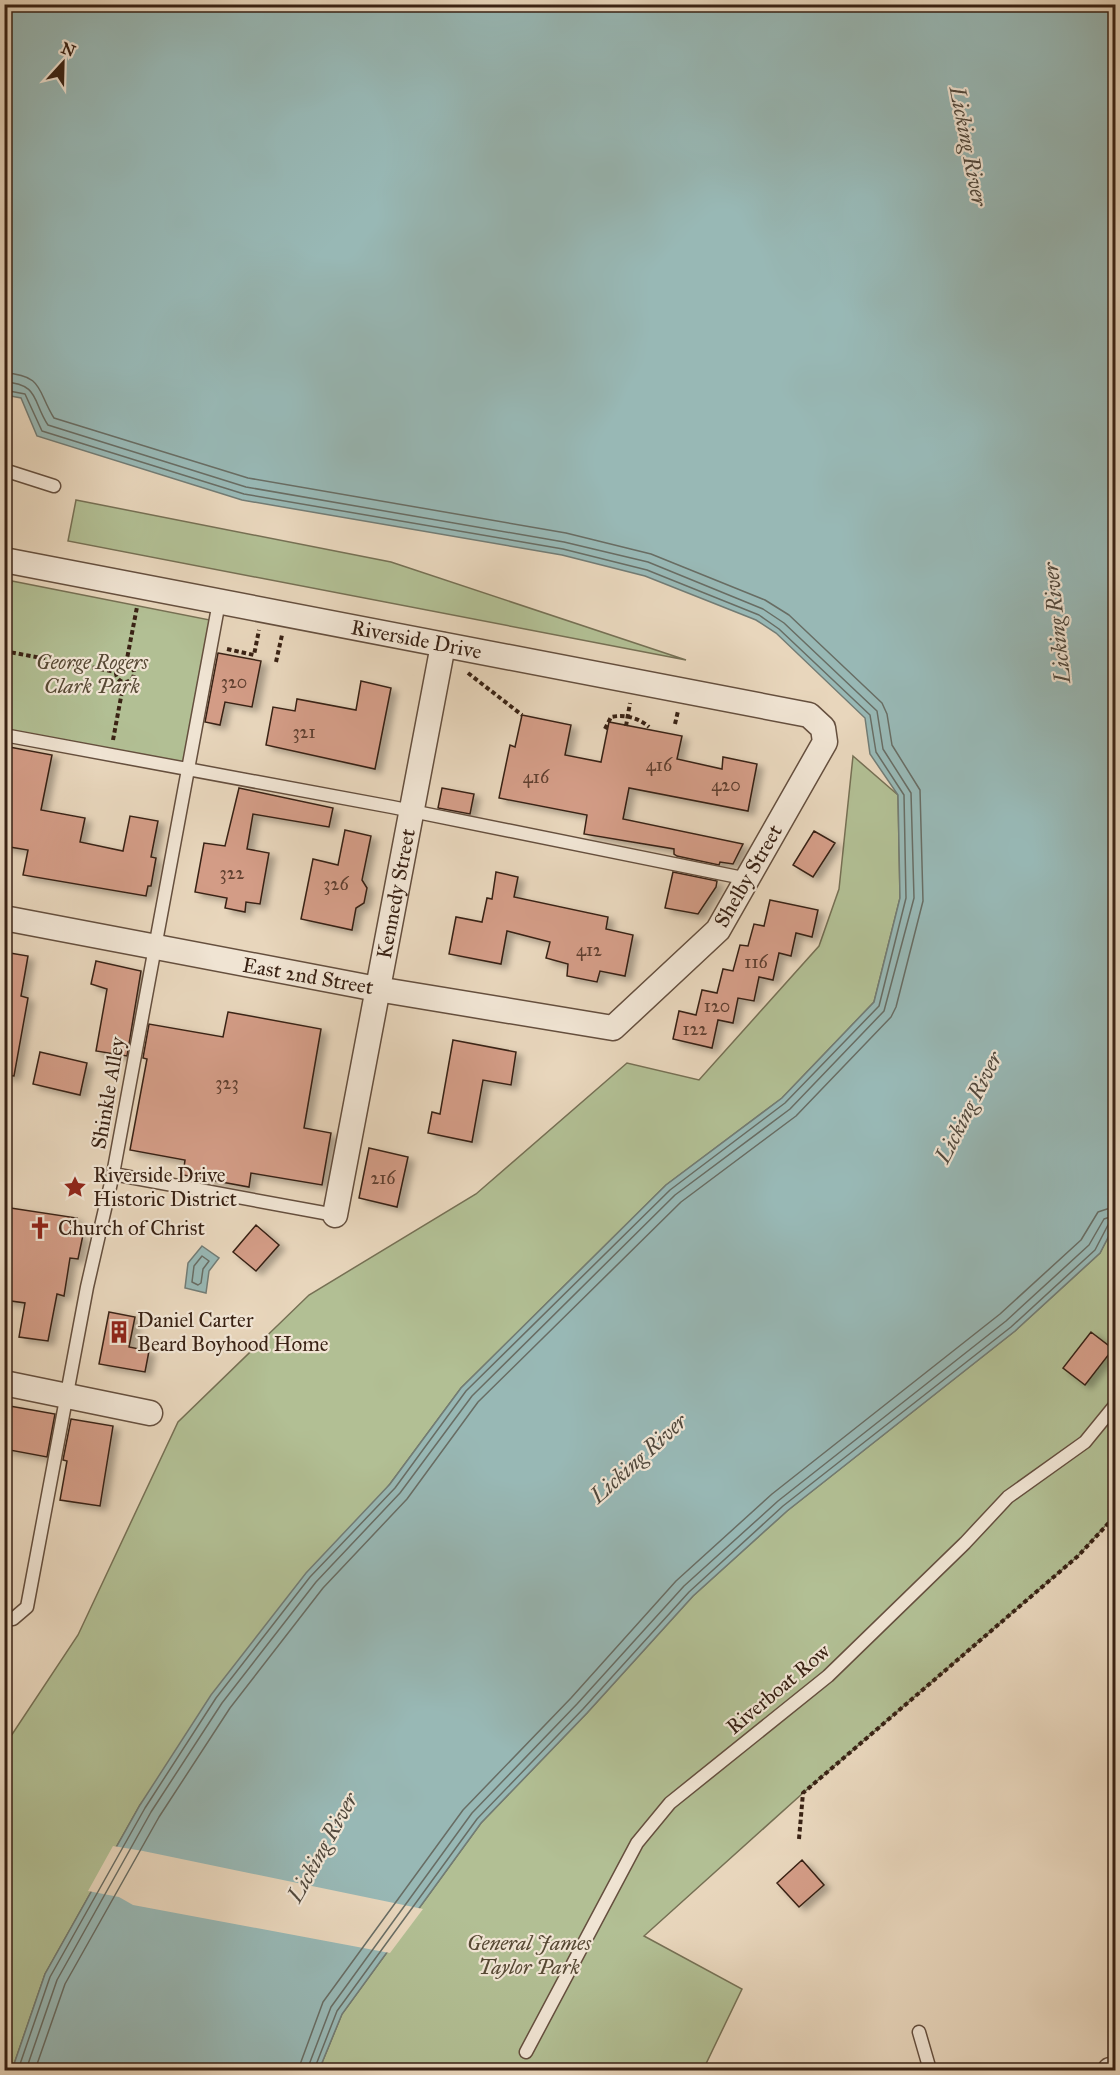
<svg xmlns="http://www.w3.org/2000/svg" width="1120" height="2075" font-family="'IM FELL Great Primer',serif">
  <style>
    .green { fill: #b2bf94; stroke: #767054; stroke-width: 1.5 }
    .water { fill: #98b8b5; stroke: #727c75; stroke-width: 1.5 }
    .pier { fill: #e8d6bc }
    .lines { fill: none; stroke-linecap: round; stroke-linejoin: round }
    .shore { stroke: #686d64; stroke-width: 1.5 }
    .building { fill: #d39c86; stroke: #392214; stroke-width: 1.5; filter: url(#shadow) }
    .service-casing { stroke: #654f3e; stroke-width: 15 }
    .minor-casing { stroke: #654f3e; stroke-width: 27 }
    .path { stroke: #392214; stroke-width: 4; stroke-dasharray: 4.5 3; stroke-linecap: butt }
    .service { stroke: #f0e4d3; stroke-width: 12 }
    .minor { stroke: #f0e4d3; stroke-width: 24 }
    .labels { text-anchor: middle; stroke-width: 4.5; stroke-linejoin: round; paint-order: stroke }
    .number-label { font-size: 18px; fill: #604030 }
    .street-label { font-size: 21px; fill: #392214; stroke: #f0e4d3 }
    .park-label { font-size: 21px; font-style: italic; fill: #574934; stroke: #f0e4d3 }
    .poi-label { font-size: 21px; fill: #392214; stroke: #f0e4d3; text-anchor: start }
    .water-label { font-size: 22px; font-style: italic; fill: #51483c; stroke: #f0e4d3 }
  </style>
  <defs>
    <filter id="shadow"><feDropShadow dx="6" dy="4" stdDeviation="3" flood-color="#0004"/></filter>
  </defs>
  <rect width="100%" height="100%" fill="#e8d6bc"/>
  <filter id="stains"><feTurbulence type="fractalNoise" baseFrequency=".00333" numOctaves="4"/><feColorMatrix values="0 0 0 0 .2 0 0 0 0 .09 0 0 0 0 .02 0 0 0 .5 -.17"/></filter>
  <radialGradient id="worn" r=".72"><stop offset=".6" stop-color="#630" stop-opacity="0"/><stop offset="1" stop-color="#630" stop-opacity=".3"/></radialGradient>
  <path class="green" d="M76,500l315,62 295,98 -618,-119z
    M12,581l203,40 -28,147 -182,-33v-114z
    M853,756l45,39 2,103 -26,104 -92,96 -116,87 -205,203 -71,96 -250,321 -95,169 -33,96h-7v-325l73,-110 100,-213 131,-127 167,-101 151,-131 72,17 120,-134 20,-57z
    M1115,1224v291l-37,41 -275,237 -159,143 98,53 -39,81h-384l23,-56 139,-191 106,-110 106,-117 94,-85 228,-180 85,-78z"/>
  <path class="water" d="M5,5h1110v1219l-15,29 -85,78 -228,180 -94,85 -106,117 -106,110 -139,191 -23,56h-307l33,-96 95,-169 71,-110 95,-122 84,-89 71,-96 205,-203 116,-87 92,-96 26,-104 -2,-103 -28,-41 -5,-36 -89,-85 -20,-13 -111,-44 -83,-21 -320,-55 -205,-64 -16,-38 -16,-3z
    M202,1246l17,12 -10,13 -3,22 -21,-5 3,-25z"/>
  <path class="pier" d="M113,1846l30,5 280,58 -33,44 -257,-48 -14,-8 -31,-6z"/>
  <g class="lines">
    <path class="shore" d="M4,373c40,2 33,18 50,45l194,60 318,55 85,21 114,46 24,15 93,88 5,11 5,31 28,45 3,111 -27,106 -5,10 -95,99 -115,86 -203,200 -71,97 -84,89 -93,120 -71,109 -94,167 -30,86
      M4,382c36,2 28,19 44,43l198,62 318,55 84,20 115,47 21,14 93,88 6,38 28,44 3,105 -30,113 -94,98 -115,86 -203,201 -72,97 -84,89 -94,121 -71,109 -94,168 -31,90
      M4,390l21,4 17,37 202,63 319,55 84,21 112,45 20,14 91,86 6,37 28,43 2,103 -27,108 -94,97 -115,87 -204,201 -71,97 -85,89 -94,121 -71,110 -95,169 -32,93
      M202,1256l7,5 -6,8 -2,14 -3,2 -6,-3 2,-16z
      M298,2070l25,-68 140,-192 108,-112 105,-117 96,-87 228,-180 81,-74 17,-28 18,-6
      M307,2070l24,-63 141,-194 105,-109 107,-118 94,-85 228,-180 83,-76 15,-26 12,-4
      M314,2070l23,-59 140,-192 106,-110 106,-117 94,-86 228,-179 84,-77 13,-25 8,-3"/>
  </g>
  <path class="building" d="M218,653l43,8 -9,46 -27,-5 -5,23 -15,-3z
    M361,681l30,7 -16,81 -109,-24 7,-38 22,4 2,-12 59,11z
    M522,715l49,10 -6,30 36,7 8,-40 73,14 -5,23 45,10 1,-12 34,7 -9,47 -119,-23 -6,31 120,25 -10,20 -13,-2 -1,3 -42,-9 -3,-2v-5l-90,-15 3,-19 -88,-17 11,-53 5,2z
    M4,746l48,9 -11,55 44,8 -5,24 43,9 7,-35 28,5 -7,36 5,1 -5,28h-3l-2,10 -123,-21 5,-25 -24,-4z
    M239,788l94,20 -4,19 -76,-13 -6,35 22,4 -9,51 -14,-2 -1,10 -20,-4 2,-10 -32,-6 9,-49 21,3z
    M442,788l32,6 -4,20 -32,-6z
    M345,830l26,6 -9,44 5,8 -3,15 -8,5 -4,22 -51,-11 12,-60 25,6z
    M814,831l21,12 -22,34 -20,-12z
    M496,872l22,5 -4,20 94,20 -2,12 27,6 -8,41 -25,-5 -3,11 -30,-6 1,-12 -22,-6 4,-16 -43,-11 -6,33 -52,-10 7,-37 26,5 5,-24 5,1z
    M673,872l44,9 -1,6 -18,27 -33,-6z
    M770,900l48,10 -6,27 -16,-4 -5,23 -12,-3 -6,27 -14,-3 -5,24 -16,-3 -5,25 -15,-3 -6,28 -39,-9 6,-28 17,4 6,-25 15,3 6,-24 10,2 7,-26 8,1 6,-22 10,2z
    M4,952l24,4 -7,40 7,2 -14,78 -10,-1z
    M96,961l45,10 -14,85 -31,-5 11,-62 -16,-5z
    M228,1012l93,17 -17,99 27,5 -9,52 -71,-12 -2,14 -66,-12 2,-15 -55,-10 17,-91 -4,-1 6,-34 74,13z
    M453,1040l63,12 -5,33 -28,-5 -11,62 -44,-9 4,-21 8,2z
    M40,1052l47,11 -7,32 -47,-11z
    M369,1148l39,9 -11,50 -38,-9z
    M4,1207l73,11 -3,15 9,2 -5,24 -8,-1 -6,38 -7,-2 -9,47 -29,-4 6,-34 -21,-3z
    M256,1225l23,20 -23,26 -23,-19z
    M109,1312l26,5 -6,30 20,4 -4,21 -46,-8z
    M1091,1332l22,17 -28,36 -22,-17z
    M4,1405l51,9 -8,43 -43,-8z
    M71,1419l42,7 -13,80 -40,-6 7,-39 -4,-1z
    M802,1860l22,25 -25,22 -22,-24z"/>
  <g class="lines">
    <g class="service-casing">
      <path id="service" d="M4,470l50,16
        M4,735l388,72 356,72
        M113,1174l222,41
        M4,1618l9,1 14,-12 60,-320 26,-113 106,-572
        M919,2032l11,38
        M526,2052l111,-209 33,-40 158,-127 137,-133 43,-46 77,-55 31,-38"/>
    </g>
    <g class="minor-casing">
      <g id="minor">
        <path id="s1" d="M4,560l805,155 14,13 2,14 -107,188 -105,98 -236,-39 -373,-71"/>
        <path id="s2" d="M335,1215l108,-570"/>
        <path d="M4,1383l146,30"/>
        <path d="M1110,2070l6,-1"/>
      </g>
    </g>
    <path class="path" d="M227,649l27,6 5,-25
      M4,651l112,21
      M276,662l6,-27
      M126,664l11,-57
      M116 673a9 9 0 1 1 18 0a9 9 0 1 1-18 0Z
      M468,673l54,42
      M675,724l3,-13
      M626,726l4,-23
      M605,729l6,-12c14,-3 28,1 38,10
      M113,740l11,-59
      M799,1839l4,-46 275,-237 38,-41"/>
    <use href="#service" class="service"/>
    <use href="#minor" class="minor"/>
  </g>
  <defs>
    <g id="sight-bare" transform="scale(1.8)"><path d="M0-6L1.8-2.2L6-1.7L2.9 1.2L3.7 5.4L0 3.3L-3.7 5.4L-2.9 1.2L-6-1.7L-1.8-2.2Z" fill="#8f2418" stroke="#f0e4d3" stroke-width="2.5" paint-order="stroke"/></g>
    <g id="church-bare" transform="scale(1.8)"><path d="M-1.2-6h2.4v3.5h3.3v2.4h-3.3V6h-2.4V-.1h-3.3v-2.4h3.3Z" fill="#8f2418" stroke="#f0e4d3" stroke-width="2.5" paint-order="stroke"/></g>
    <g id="building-bare" transform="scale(1.8)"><path d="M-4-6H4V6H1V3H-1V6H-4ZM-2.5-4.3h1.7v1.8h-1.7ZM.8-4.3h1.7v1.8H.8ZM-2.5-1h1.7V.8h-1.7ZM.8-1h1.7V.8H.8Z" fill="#8f2418" stroke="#f0e4d3" stroke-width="2.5" paint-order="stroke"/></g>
  </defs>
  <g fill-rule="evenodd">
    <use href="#sight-bare" x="75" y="1187"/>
    <use href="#church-bare" x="40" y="1228"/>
    <use href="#building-bare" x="119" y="1332"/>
  </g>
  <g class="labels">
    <g class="number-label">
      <text x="234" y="688">320</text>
      <text x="304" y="738">321</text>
      <text x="659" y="771">416</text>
      <text x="536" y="783">416</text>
      <text x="726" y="791">420</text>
      <text x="232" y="879">322</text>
      <text x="336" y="890">326</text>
      <text x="589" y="956">412</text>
      <text x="756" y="968">116</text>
      <text x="717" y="1012">120</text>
      <text x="695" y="1035">122</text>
      <text x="227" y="1089">323</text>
      <text x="383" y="1184">216</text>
    </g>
    <g class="street-label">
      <text dy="7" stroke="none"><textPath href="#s1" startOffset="420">Riverside Drive</textPath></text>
      <text transform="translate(748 876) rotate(-60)" y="7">Shelby Street</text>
      <text dy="7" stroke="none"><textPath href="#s2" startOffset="327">Kennedy Street</textPath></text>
      <text transform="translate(308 976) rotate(10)" y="7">East 2nd Street</text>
      <text transform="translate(108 1093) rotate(-80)" y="7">Shinkle Alley</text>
      <text transform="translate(778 1689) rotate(-40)" y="7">Riverboat Row</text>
    </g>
    <g class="park-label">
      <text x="92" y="669">George Rogers<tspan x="92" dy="24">Clark Park</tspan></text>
      <text x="529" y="1950">General James<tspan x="529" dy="24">Taylor Park</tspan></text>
    </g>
    <g class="poi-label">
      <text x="93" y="1182">Riverside Drive<tspan x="93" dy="24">Historic District</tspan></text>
      <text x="58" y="1235">Church of Christ</text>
      <text x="137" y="1327">Daniel Carter<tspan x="137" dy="24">Beard Boyhood Home</tspan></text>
    </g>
    <g class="water-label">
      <text transform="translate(969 146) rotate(79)" y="8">Licking River</text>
      <text transform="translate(1056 623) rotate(-96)" y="8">Licking River</text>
      <text transform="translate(968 1107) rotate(-63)" y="8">Licking River</text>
      <text transform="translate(638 1458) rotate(-42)" y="8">Licking River</text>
      <text transform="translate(322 1847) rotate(-61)" y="8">Licking River</text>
    </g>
  </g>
  <rect width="1120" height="2075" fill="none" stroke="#e8d6bc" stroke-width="24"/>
  <rect x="6" y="6" width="1108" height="2063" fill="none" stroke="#392214" stroke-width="3"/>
  <rect x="12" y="12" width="1096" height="2051" fill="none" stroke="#392214" stroke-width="1.5"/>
  <g transform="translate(63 63) rotate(22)" stroke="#f0e4d3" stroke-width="4.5" paint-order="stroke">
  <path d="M0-4.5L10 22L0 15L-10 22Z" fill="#392214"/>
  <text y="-9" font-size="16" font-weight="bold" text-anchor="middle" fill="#392214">N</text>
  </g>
  <rect width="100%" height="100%" filter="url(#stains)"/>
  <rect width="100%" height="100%" fill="url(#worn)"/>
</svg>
